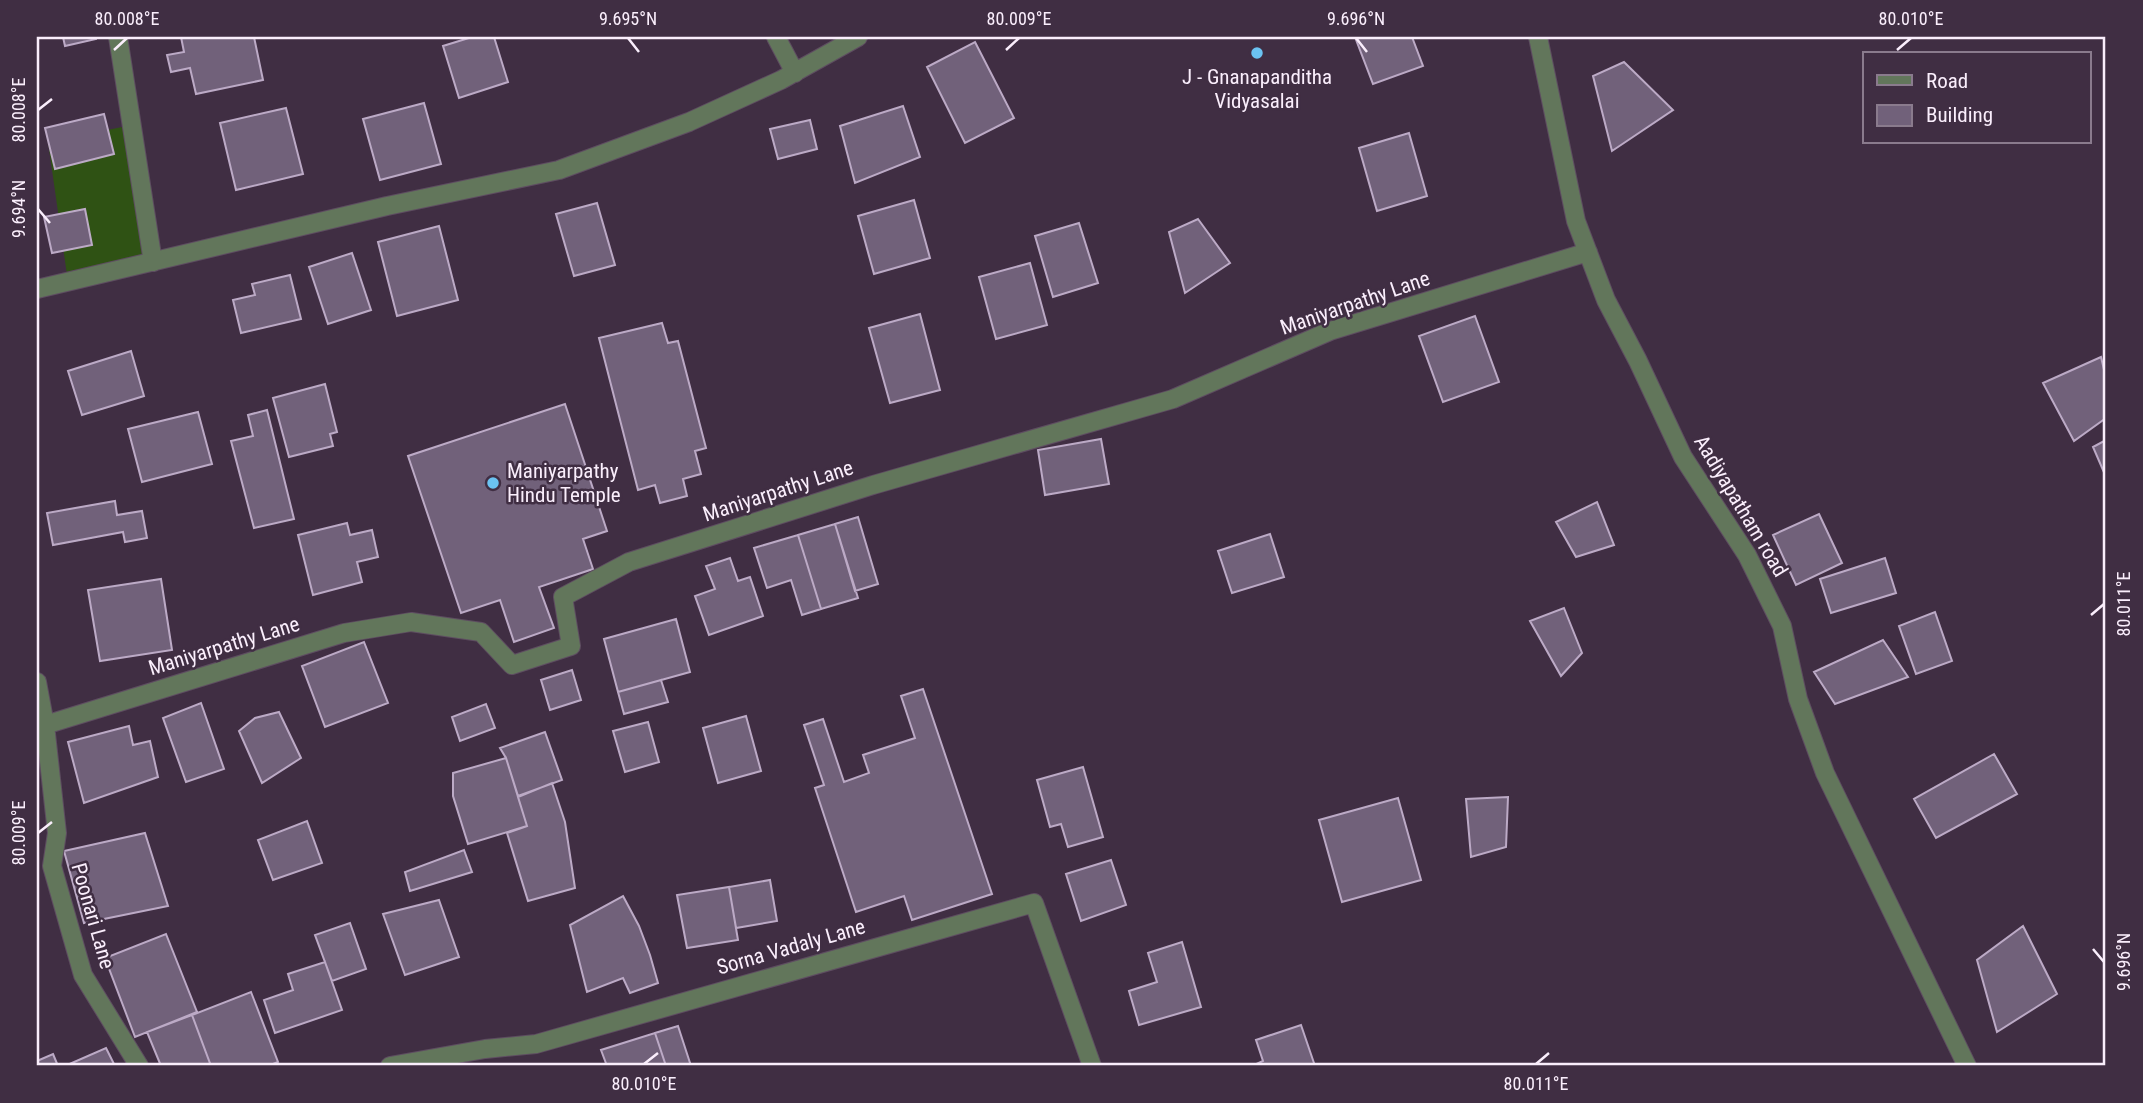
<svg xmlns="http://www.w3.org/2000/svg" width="2143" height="1103" font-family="'Roboto Condensed',sans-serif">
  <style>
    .grass { fill: #2f5214 }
    .building { fill: #71617a; stroke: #bcaac6; stroke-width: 2 }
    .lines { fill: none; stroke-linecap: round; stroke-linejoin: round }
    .minor-casing { stroke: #5e4d61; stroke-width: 20 }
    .minor { stroke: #62765b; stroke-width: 18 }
    .ticks { fill: none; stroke: #faeefc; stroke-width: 2.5 }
    .poi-dot { fill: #6bc3f2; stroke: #402e43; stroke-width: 2.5 }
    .labels { text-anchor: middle; stroke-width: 5; stroke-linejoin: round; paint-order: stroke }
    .poi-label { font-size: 21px; fill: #faeefc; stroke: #402e43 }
    .street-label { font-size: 21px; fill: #faeefc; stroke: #402e43 }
    .neatline { fill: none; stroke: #faeefc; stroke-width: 2.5 }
    .ticks-label { font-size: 18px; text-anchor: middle; fill: #faeefc }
  </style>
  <rect width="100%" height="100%" fill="#402e43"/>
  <path class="grass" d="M132,125l21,137 -85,20 -20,-140z"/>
  <path class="building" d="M63,37h33v2l-31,7z
    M181,37h73l9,43 -67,14 -6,-26 -19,4 -4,-17 17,-3z
    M472,37h22l14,45 -49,16 -16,-52z
    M1355,37h57l11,29 -50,18z
    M975,42l39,76 -49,25 -38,-76z
    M1624,62l49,48 -61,41 -19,-75z
    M424,103l17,61 -61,16 -17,-61z
    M903,106l17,51 -65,26 -15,-57z
    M286,108l17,66 -67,16 -16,-67z
    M104,114l10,40 -59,15 -10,-41z
    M810,120l7,29 -39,10 -8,-30z
    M1409,133l18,63 -50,15 -18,-63z
    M914,200l16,58 -56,16 -16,-58z
    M597,203l18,62 -41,11 -18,-62z
    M85,209l7,36 -40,8 -8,-36z
    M1198,219l32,44 -45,30 -16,-61z
    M1079,223l19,60 -45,14 -18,-61z
    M439,226l19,74 -61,16 -19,-74z
    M352,253l19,57 -43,14 -19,-57z
    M1030,263l17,62 -51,14 -17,-62z
    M290,275l11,44 -60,14 -8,-33 22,-5 -3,-11z
    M920,314l20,76 -50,13 -21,-75z
    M1475,316l24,66 -56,20 -24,-66z
    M662,323l6,20 10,-2 28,107 -11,3 6,23 -18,5 4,17 -27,7 -5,-18 -17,5 -39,-152z
    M131,351l13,45 -62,19 -14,-44z
    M2101,357l5,21v40l-32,23 -31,-58z
    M325,384l12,48 -7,2 3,12 -44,11 -16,-59z
    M565,404l42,127 -24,8 10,30 -54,18 15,41 -40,14 -14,-42 -39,13 -53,-157z
    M267,410l27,109 -40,9 -23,-87 22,-5 -5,-21z
    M198,412l14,52 -70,18 -14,-53z
    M1101,439l8,45 -64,11 -7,-45z
    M2106,440v37l-13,-30z
    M115,501l2,14 25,-4 5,27 -22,4 -2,-10 -70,13 -6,-32z
    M1597,502l17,43 -38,12 -20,-35z
    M1819,514l23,49 -46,22 -23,-50z
    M858,517l20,67 -23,7 -20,-67z
    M347,523l3,12 22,-5 6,27 -21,5 5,20 -49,13 -15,-60z
    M835,524l23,74 -37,11 -23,-74z
    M1270,534l14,43 -52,16 -14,-42z
    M798,535l23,74 -19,6 -11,-35 -24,8 -13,-40z
    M730,558l8,23 12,-4 13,39 -54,19 -14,-39 20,-7 -9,-23z
    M1885,558l11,35 -65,20 -11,-34z
    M161,579l11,71 -72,11 -12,-71z
    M1564,608l18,45 -21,23 -31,-55z
    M1935,612l17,49 -36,13 -17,-48z
    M676,619l14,53 -72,20 -14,-53z
    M1883,640l25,37 -73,27 -21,-32z
    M364,642l24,61 -63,24 -23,-61z
    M572,670l9,30 -31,10 -9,-30z
    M661,680l7,22 -44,12 -6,-22z
    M923,689l69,205 -80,26 -8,-24 -48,16 -41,-124 9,-3 -20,-60 19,-6 21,63 25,-9 -6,-18 52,-17 -14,-42z
    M201,703l23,66 -38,13 -23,-64z
    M486,704l9,24 -35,13 -8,-24z
    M279,712l22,46 -39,25 -23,-52 16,-13z
    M746,716l15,55 -43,12 -15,-55z
    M648,722l11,40 -34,10 -12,-41z
    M129,726l4,19 17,-4 8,36 -74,26 -16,-61z
    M545,732l17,48 -44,16 -12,-38 -6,-10z
    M1994,754l23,40 -81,44 -22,-39z
    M506,758l21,68 -59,18 -15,-48v-23z
    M1083,767l20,70 -35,10 -7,-23 -11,3 -13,-47z
    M552,783l13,39 10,66 -47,13 -21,-68 20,-7 -9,-29z
    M1508,797l-2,50 -35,10 -5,-58z
    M1398,798l23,82 -79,22 -23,-82z
    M307,821l15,42 -49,17 -15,-40z
    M145,833l23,73 -84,17 -20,-72z
    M464,850l8,22 -62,19 -5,-19z
    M1111,860l15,45 -45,16 -15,-47z
    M770,880l7,41 -41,7 -7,-41z
    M729,887l9,53 -51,8 -10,-53z
    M623,896l16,30 11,29 8,28 -28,10 -7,-15 -36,14 -17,-67z
    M439,900l20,57 -54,18 -22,-61z
    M350,923l16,46 -34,12 -17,-46z
    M2023,926l34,68 -60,38 -20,-72z
    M166,934l31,78 -62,25 -30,-79z
    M1182,942l19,65 -62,18 -10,-34 28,-9 -9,-29z
    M325,962l17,48 -67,23 -11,-33 29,-10 -5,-16z
    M251,992l27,70 -10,4h-57l-19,-51z
    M192,1015l19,51h-50l-14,-34z
    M1301,1025l14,41h-63l11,-5 -7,-21z
    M678,1026l13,40h-25l-11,-33z
    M655,1033l11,33h-59l-6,-16z
    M106,1048l9,18h-50z
    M53,1054l5,12h-21v-5z"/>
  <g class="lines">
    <g class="minor-casing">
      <path id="minor" d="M118,37l35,225
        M776,37l19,36
        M1538,37l38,184 30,79 32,61 45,96 64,98 35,71 16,73 27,74 142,293
        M37,289l350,-83 172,-36 130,-48 92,-42 77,-43
        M37,682l8,43 12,108 -5,33 31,109 56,91
        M45,725l299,-92 67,-11 70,10 31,33 59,-19 -8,-49 66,-35 244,-77 300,-86 157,-68 258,-79
        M390,1066l95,-17 51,-5 498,-141 58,163"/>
    </g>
    <use href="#minor" class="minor"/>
  </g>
  <path class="ticks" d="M628,38l11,14M1356,38l11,14M114,50l13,-12M1006,50l13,-12M1897,50l14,-12M38,110l14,-11M38,209l12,14M2091,615l13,-11M38,833l14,-11M2093,949l11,13M644,1064l14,-11M1536,1064l13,-11"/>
  <g class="poi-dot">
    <circle cx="1257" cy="53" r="7"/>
    <circle cx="493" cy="483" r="7"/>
  </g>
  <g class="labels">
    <g class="poi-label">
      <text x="1257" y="84">J - Gnanapanditha<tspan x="1257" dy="24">Vidyasalai</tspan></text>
      <text x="507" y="478" text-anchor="start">Maniyarpathy<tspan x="507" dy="24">Hindu Temple</tspan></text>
    </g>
    <g class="street-label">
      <text transform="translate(1355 303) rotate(-19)" y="7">Maniyarpathy Lane</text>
      <text transform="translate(778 491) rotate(-18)" y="7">Maniyarpathy Lane</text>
      <text transform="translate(1741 506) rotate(59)" y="7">Aadiyapatham road</text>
      <text transform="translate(224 646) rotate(-17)" y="7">Maniyarpathy Lane</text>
      <text transform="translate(93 916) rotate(74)" y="7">Poonari Lane</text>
      <text transform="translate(791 947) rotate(-16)" y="7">Sorna Vadaly Lane</text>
    </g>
  </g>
  <rect width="2143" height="1103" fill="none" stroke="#402e43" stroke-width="77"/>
  <rect x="1863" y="52" width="228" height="91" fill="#402e43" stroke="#8a7b8d" stroke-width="2"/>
  <rect x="1877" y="75" width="35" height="10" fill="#62765b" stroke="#8a7b8d" stroke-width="2"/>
  <text x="1926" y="88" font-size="21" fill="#faeefc">Road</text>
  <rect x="1877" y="105" width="35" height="21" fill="#71617a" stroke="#8a7b8d" stroke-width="2"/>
  <text x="1926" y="122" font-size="21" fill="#faeefc">Building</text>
  <rect x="38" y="38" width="2066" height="1026" class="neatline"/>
  <g class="ticks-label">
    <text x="127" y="25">80.008°E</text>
    <text x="628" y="25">9.695°N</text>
    <text x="1019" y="25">80.009°E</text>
    <text x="1356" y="25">9.696°N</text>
    <text x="1911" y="25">80.010°E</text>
    <text transform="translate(19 110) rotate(-90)" y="6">80.008°E</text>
    <text transform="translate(19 209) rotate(-90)" y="6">9.694°N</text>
    <text transform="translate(2124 604) rotate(-90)" y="6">80.011°E</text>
    <text transform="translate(19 833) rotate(-90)" y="6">80.009°E</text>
    <text transform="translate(2124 962) rotate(-90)" y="6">9.696°N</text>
    <text x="644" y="1090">80.010°E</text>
    <text x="1536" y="1090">80.011°E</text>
  </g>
</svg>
